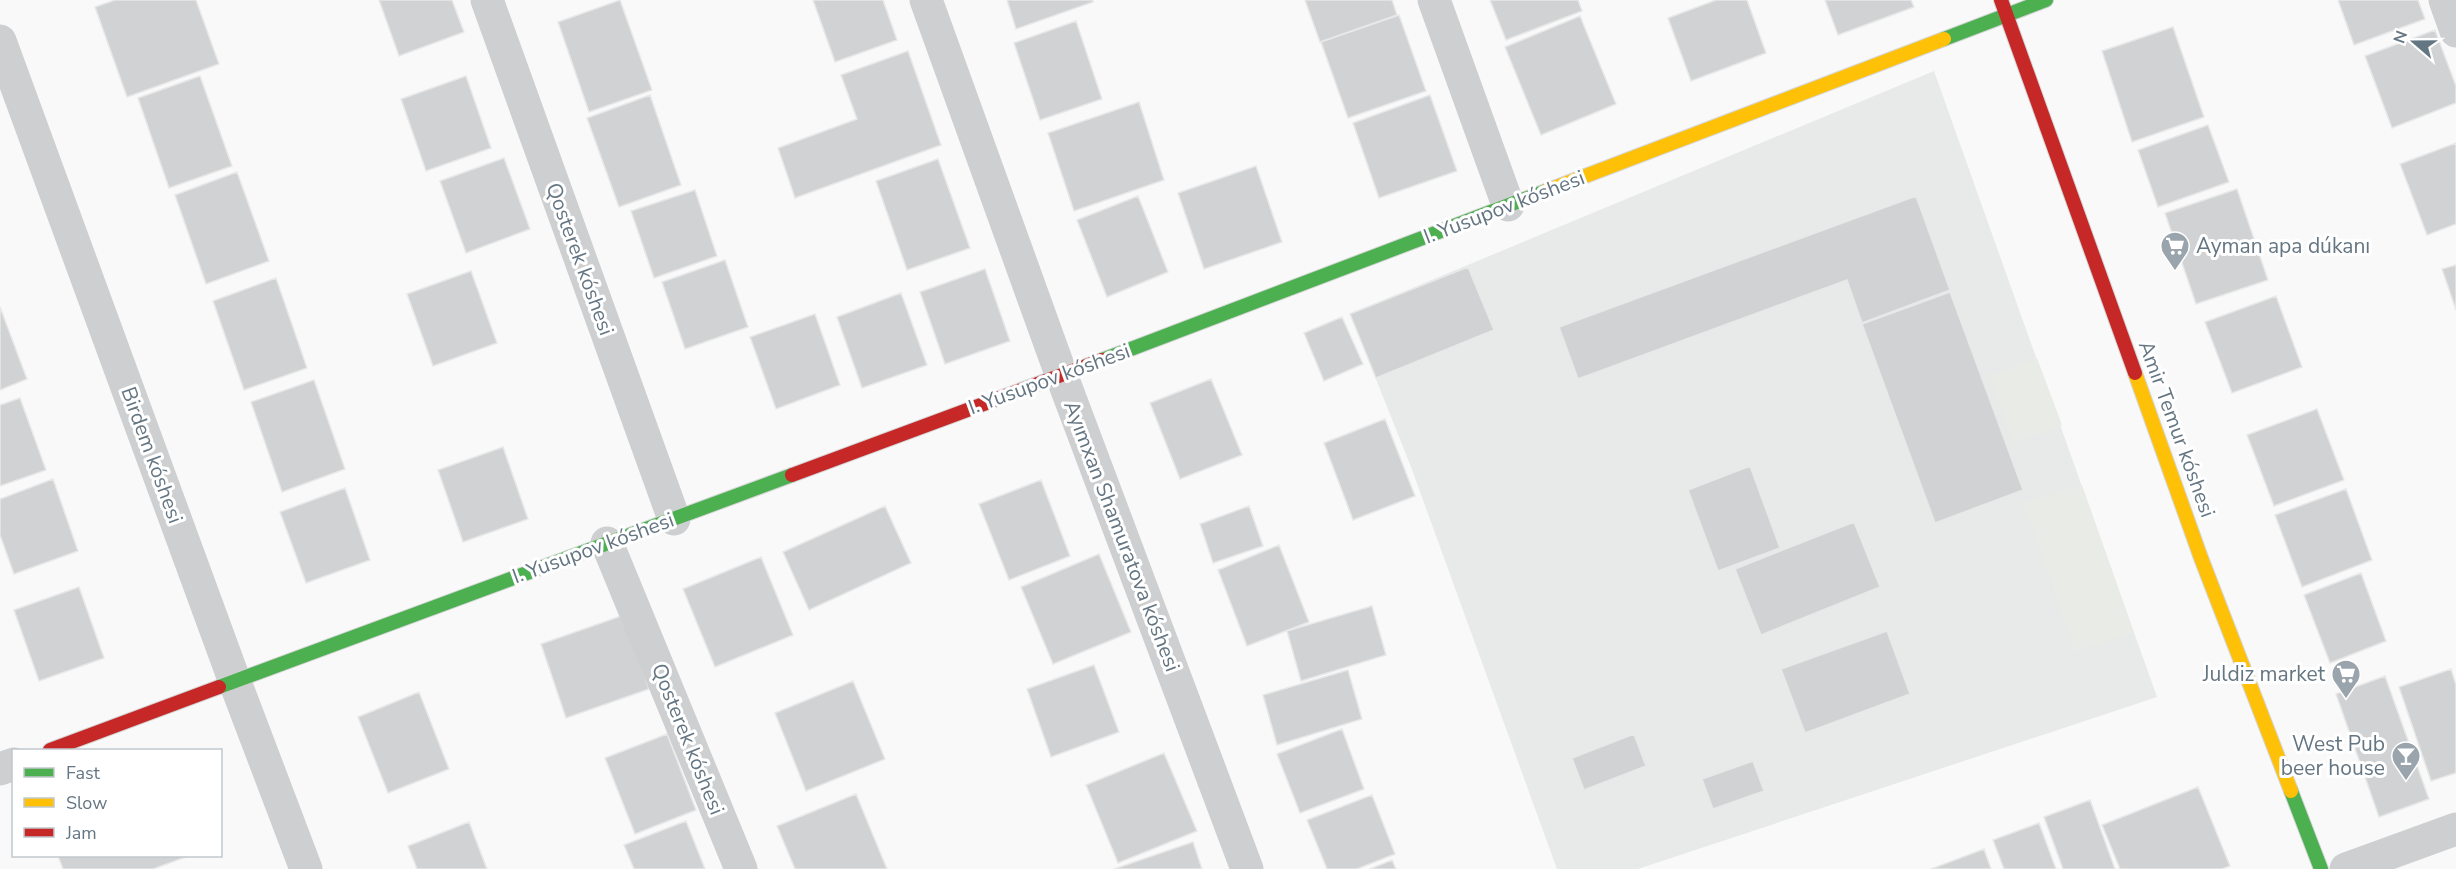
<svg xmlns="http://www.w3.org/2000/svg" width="2456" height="869" font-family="'Nunito Sans',sans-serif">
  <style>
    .built { fill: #e8e9e9 }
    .green { fill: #e8ebe6 }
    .building { fill: #d0d2d3; stroke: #e8e8e8; stroke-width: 1.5 }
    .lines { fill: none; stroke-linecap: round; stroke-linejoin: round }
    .fast-casing { stroke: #d5d6d7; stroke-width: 16 }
    .slow-casing { stroke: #d5d6d7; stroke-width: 16 }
    .jam-casing { stroke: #d5d6d7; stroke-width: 16 }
    .street { stroke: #cecfd0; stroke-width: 33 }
    .fast { stroke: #4caf50; stroke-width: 14 }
    .slow { stroke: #ffc107; stroke-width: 14 }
    .jam { stroke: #c62828; stroke-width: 14 }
    .labels { text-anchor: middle; stroke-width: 6; stroke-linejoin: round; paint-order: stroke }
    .street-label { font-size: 21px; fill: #657683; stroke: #fff }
    .poi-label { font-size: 21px; fill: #657683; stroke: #fff; text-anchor: end }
  </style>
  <rect width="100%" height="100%" fill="#f9f9f9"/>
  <path class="built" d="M1934,71l223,626 -519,172h-81l-146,-402 -61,-153z"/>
  <path class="green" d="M2037,358l25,67 -48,18 -25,-67z
    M2082,485l52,148 -58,19 -53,-149z"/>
  <path class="building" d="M115,0h81l23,64 -92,33 -32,-90z
    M379,0h73l12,32 -65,24z
    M620,0l32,90 -63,22 -31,-90z
    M813,0h70l14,40 -62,22z
    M1007,0h86v2l-77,27z
    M1305,0h87l5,15 -77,27z
    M1490,0h88l4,11 -76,29z
    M1716,0h31l19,53 -75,28 -23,-63z
    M1825,0h86l3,7 -76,28z
    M2338,0h80l7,19 -71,26z
    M1399,15l27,76 -78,27 -27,-76z
    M1580,16l36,88 -75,31 -36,-88z
    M1076,21l26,78 -62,21 -26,-77z
    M2173,27l31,90 -72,25 -30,-91z
    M2435,30l21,56v17l-64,25 -27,-72z
    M908,51l33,94 -146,53 -17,-50 79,-29 -16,-44z
    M200,76l32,90 -63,22 -31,-90z
    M466,76l25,72 -65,23 -25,-72z
    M650,95l31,90 -62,22 -32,-89z
    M1430,95l27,76 -78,27 -26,-75z
    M1139,102l25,78 -90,31 -26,-78z
    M2208,125l21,57 -71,25 -20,-57z
    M2456,143v81l-29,11 -27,-71z
    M504,158l26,71 -64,24 -26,-72z
    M938,159l32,89 -63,22 -31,-89z
    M1256,166l26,76 -78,27 -26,-76z
    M237,172l32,89 -63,23 -31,-89z
    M2237,189l31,91 -72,24 -31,-91z
    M695,190l22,66 -63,22 -23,-67z
    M1138,196l30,76 -61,25 -30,-77z
    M1916,196l34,94 -88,33 -15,-43 -269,99 -19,-52z
    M725,260l23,67 -63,22 -23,-67z
    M2456,265v45l-14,-41z
    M1468,267l26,63 -118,48 -26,-64z
    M985,269l25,72 -65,23 -25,-72z
    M471,271l26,72 -64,23 -26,-72z
    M276,278l31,90 -63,22 -31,-89z
    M1950,292l73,198 -88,33 -73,-199z
    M901,293l26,72 -65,23 -25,-71z
    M2276,296l26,71 -70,26 -27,-71z
    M0,307l27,72 -27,11z
    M815,314l25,71 -64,24 -26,-72z
    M1342,317l21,47 -39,17 -20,-48z
    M1211,379l31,76 -62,24 -30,-76z
    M314,380l31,89 -63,23 -31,-90z
    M20,398l26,72 -46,16v-81z
    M2317,409l27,71 -70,26 -27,-71z
    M1385,419l30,77 -62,24 -29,-77z
    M503,447l25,72 -65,23 -25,-72z
    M1750,466l30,82 -62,23 -30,-81z
    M53,479l25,72 -64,23 -14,-39v-36z
    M1041,480l29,76 -61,24 -30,-76z
    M345,488l25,72 -64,23 -26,-71z
    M2346,489l26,71 -70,27 -27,-72z
    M885,506l26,57 -102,47 -26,-58z
    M1249,506l14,40 -50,17 -13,-39z
    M1854,522l26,65 -119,48 -26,-66z
    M1279,545l30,77 -62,24 -29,-76z
    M1099,554l32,78 -78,32 -32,-77z
    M761,557l32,78 -78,32 -32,-78z
    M2361,573l25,68 -56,22 -26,-68z
    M79,587l25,71 -65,23 -25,-71z
    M1372,606l14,49 -85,26 -14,-50z
    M624,615l25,74 -83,29 -25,-74z
    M1887,631l23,63 -105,39 -24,-64z
    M1094,665l25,67 -68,25 -24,-68z
    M2451,669l5,16v88l-25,8 -32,-94z
    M1348,670l14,49 -85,26 -14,-50z
    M2385,676l44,123 -50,18 -43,-123z
    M853,681l32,78 -79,32 -31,-78z
    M419,692l30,77 -61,24 -30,-76z
    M1342,729l22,60 -64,24 -23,-59z
    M667,734l29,76 -61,24 -30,-76z
    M1634,734l12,32 -62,24 -12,-32z
    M1164,753l33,78 -79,32 -32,-78z
    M1753,761l11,30 -51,18 -11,-30z
    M2198,787l32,79 -8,3h-102l-18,-44z
    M856,794l31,75h-92l-18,-43z
    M1372,795l23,59 -38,15h-30l-20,-49z
    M2090,800l25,69h-52l-19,-52z
    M686,821l19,48h-71l-10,-24z
    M469,822l18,47h-70l-9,-23z
    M2039,823l17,46h-52l-11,-29z
    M1193,842l9,27h-88z
    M1984,849l7,20h-60z
    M58,856h127l1,1 -33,12h-90z
    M1392,860l4,9h-26z"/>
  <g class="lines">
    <g class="fast-casing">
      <path id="fast" d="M1944,39l102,-39
        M1102,360l444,-169
        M219,687l573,-212
        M2291,791l30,78"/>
    </g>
    <g class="slow-casing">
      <path id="slow" d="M1546,191l398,-152
        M2135,373l66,185 90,233"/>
    </g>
    <g class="jam-casing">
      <path id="jam" d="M2001,0l134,373
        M792,475l310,-115
        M50,750l169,-63"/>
    </g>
    <path class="street" d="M487,0l187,519
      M926,0l135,374 186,495
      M1434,0l74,205
      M2445,0l11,31
      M0,41l235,641 71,187
      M607,543l134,326
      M0,769l14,-5
      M2346,869l110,-40"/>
    <use href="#fast" class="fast"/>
    <use href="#slow" class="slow"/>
    <use href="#jam" class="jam"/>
  </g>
  <defs>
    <g id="supermarket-pin" transform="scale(1.5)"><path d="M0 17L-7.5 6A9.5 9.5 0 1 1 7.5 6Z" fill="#99a4ac" stroke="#fff"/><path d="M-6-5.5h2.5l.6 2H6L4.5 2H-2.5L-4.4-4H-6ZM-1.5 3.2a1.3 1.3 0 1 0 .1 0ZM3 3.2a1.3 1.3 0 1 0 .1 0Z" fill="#fff"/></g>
    <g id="bar-pin" transform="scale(1.5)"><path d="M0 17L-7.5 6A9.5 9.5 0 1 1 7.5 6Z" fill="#99a4ac" stroke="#fff"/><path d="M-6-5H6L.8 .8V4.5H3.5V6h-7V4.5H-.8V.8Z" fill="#fff"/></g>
  </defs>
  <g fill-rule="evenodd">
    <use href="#supermarket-pin" x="2175" y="246"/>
    <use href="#supermarket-pin" x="2346" y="674"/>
    <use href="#bar-pin" x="2406" y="756"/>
  </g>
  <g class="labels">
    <g class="street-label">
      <text transform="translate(1504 207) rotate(-21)" y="7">I. Yusupov kóshesi</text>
      <text transform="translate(580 259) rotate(70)" y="7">Qosterek kóshesi</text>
      <text transform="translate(1049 379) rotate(-20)" y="7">I. Yusupov kóshesi</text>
      <text transform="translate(2177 429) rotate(70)" y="7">Amir Temur kóshesi</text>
      <text transform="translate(152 455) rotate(70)" y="7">Birdem kóshesi</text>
      <text transform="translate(1122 536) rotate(69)" y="7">Ayımxan Shamuratova kóshesi</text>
      <text transform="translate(593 548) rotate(-20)" y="7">I. Yusupov kóshesi</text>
      <text transform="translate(688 739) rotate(68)" y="7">Qosterek kóshesi</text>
    </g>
    <g class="poi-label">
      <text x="2196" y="253" text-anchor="start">Ayman apa dúkanı</text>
      <text x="2325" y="681">Juldiz market</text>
      <text x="2385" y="751">West Pub<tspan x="2385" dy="24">beer house</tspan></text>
    </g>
  </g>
  <rect x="12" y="749" width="210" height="108" fill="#ffffff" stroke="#c1c8cd" stroke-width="1.5"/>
  <rect x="24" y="768" width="30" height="9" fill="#4caf50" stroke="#c1c8cd" stroke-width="1.5"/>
  <text x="66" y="779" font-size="18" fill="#657683">Fast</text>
  <rect x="24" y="798" width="30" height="9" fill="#ffc107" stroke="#c1c8cd" stroke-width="1.5"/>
  <text x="66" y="809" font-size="18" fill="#657683">Slow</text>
  <rect x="24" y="828" width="30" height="9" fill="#c62828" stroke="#c1c8cd" stroke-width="1.5"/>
  <text x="66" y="839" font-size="18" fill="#657683">Jam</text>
  <g transform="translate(2414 42) rotate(290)" stroke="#ffffff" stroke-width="4.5" paint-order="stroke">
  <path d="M0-4.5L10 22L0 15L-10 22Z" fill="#657683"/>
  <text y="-9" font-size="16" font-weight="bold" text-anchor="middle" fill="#657683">N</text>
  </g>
</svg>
